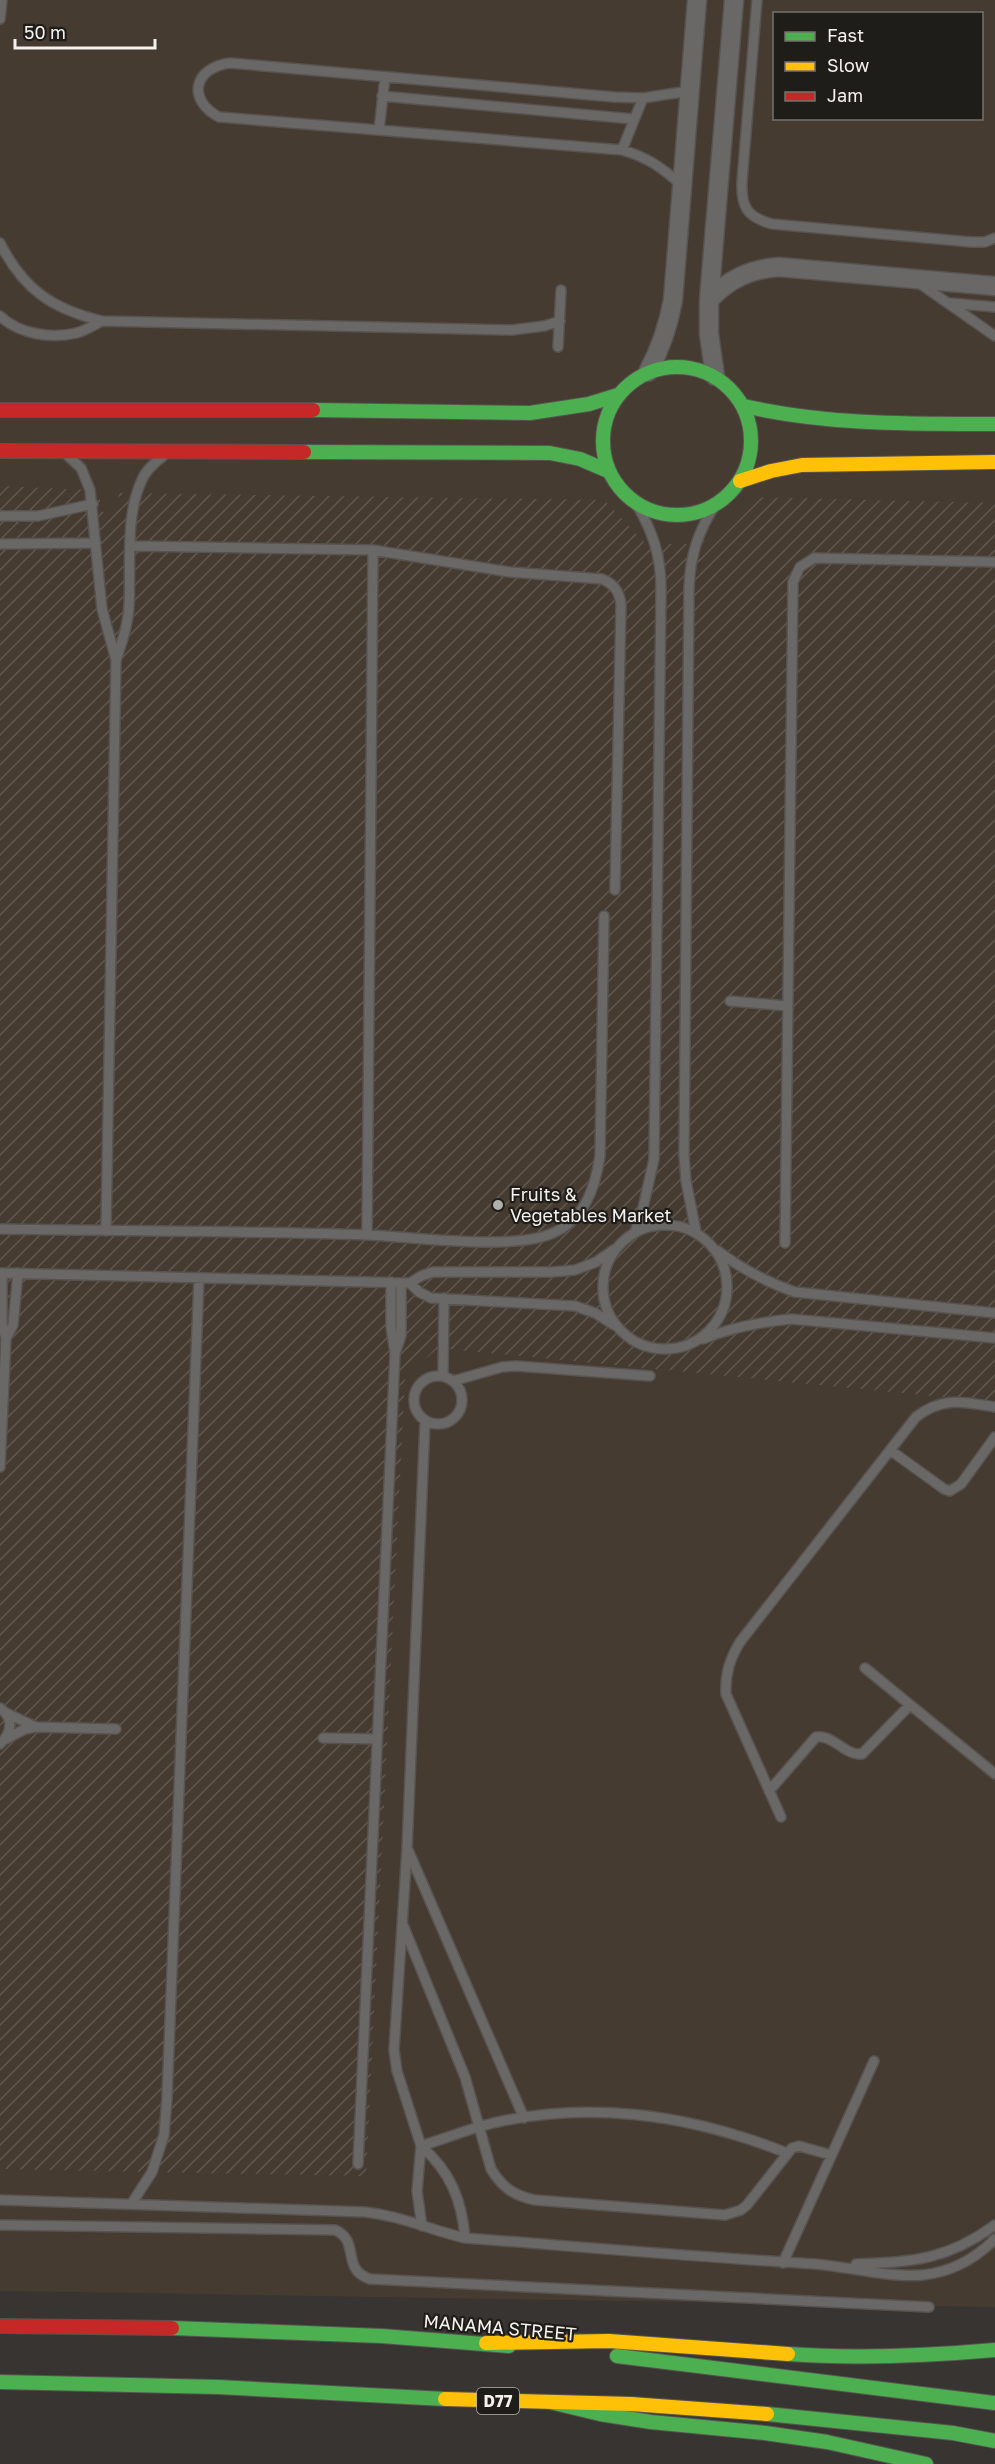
<svg xmlns="http://www.w3.org/2000/svg" width="995" height="2464" font-family="'Golos Text',sans-serif">
  <style>
    .built { fill: #453b31; fill-rule: evenodd }
    .industrial { fill: url(#industrial-furrows) }
    .lines { fill: none; stroke-linecap: round; stroke-linejoin: round }
    .lane-casing { stroke: #575350; stroke-width: 12 }
    .street-casing { stroke: #575350; stroke-width: 21 }
    .fast-casing { stroke: #575350; stroke-width: 16 }
    .slow-casing { stroke: #575350; stroke-width: 16 }
    .jam-casing { stroke: #575350; stroke-width: 16 }
    .lane { stroke: #6a6866; stroke-width: 9 }
    .street { stroke: #6a6866; stroke-width: 18 }
    .fast { stroke: #4caf50; stroke-width: 14 }
    .slow { stroke: #ffc107; stroke-width: 14 }
    .jam { stroke: #c62828; stroke-width: 14 }
    .poi-dot { fill: #b3afab; stroke: #1f1d1a; stroke-width: 2 }
    .labels { text-anchor: middle; stroke-width: 4.5; stroke-linejoin: round; paint-order: stroke }
    .shield { fill: #1f1d1a; stroke: #b5b1ae; stroke-width: 1.5 }
    .shield-label { font-size: 16px; font-weight: bold; fill: #f5f1ed }
    .poi-label { font-size: 18px; fill: #f5f1ed; stroke: #1f1d1a; text-anchor: start }
    .street-label { font-size: 18px; fill: #f5f1ed; stroke: #1f1d1a }
  </style>
  <defs>
    <pattern id="industrial-furrows" width="10" height="10" patternUnits="userSpaceOnUse" patternTransform="scale(1.5)"><rect width="10" height="10" fill="#453b31"/><path d="M-1 1l2-2M0 10L10 0M9 11l2-2" fill="none" stroke="#60584f"/></pattern>
  </defs>
  <rect width="100%" height="100%" fill="#383431"/>
  <path class="built" d="M0,0h995v2307l-995,-16zM774,14h208v104h-208z"/>
  <path class="industrial" d="M0,486l90,4 10,3v19l17,-1 2,-18 485,7 42,44h48l11,-3 49,-44 241,6v899l-557,-54 -33,28 -39,800 -366,-7z"/>
  <g class="lines">
    <g class="lane-casing">
      <path id="lane" d="M757,0l-15,181c-1,25 4,36 30,43l199,18h14l10,-4
        M0,19l2,-19
        M382,96l251,23
        M379,130l6,-53
        M622,150l21,-52
        M681,185c-18,-17 -34,-28 -59,-35l-403,-33c-32,-17 -26,-49 11,-54l384,34 29,1 46,-7
        M0,243c23,46 52,66 102,78l410,9 32,-4 16,-5
        M919,283l76,53
        M950,303l45,4
        M0,316c19,18 51,23 76,17 9,-2 18,-8 26,-12
        M558,347l3,-57
        M68,456l13,12 9,22 12,119 14,51
        M0,516h38l55,-12
        M0,544l96,-1
        M131,546l242,4 137,22 92,7c12,5 17,12 19,25l-6,286
        M730,1001l57,5
        M603 1287a62 62 0 1 1 124 0a62 62 0 1 1-124 0Z
        M0,1229c123,2 245,2 368,6 45,2 146,16 185,-2 32,-14 42,-45 47,-77l4,-240
        M106,1231l10,-571c6,-18 12,-35 13,-54 2,-38 -4,-89 12,-124 4,-11 12,-18 21,-25
        M635,1232l8,-24 11,-49 7,-569c0,-34 -8,-59 -26,-88
        M696,1232l-10,-51 -2,-26 5,-567c1,-32 9,-57 27,-84
        M367,1235l6,-685
        M785,1243l8,-661 7,-15 14,-9 181,4
        M718,1251c25,19 48,31 77,41l200,21
        M0,1273l410,10 11,-7 12,-4h119l23,-2 21,-8 19,-13
        M410,1283l9,9 12,6 144,8 20,7 19,12
        M6,1338l7,-13 5,-52
        M703,1339c29,-12 57,-17 88,-20l204,19
        M395,1353l6,-17v-53
        M414 1400a24 24 0 1 1 48 0a24 24 0 1 1-48 0Z
        M443,1376l1,-78
        M453,1381l49,-14 14,-1 134,10
        M890,1450l54,39 6,2 11,-7 34,-47
        M0,1467l6,-129 -4,-13v-52
        M865,1668l130,106
        M0,1708c14,10 12,25 0,36
        M6,1713l30,14
        M323,1738l53,1
        M6,1739l19,-10 11,-2 80,2
        M769,1791l47,-54c17,-3 29,19 46,17l47,-48
        M781,1817l-55,-123c-1,-21 4,-35 14,-52l176,-225c27,-21 47,-15 79,-10
        M408,1850l116,268
        M403,1925l62,152 26,92c11,18 23,27 44,31l190,15 16,-5 6,-5 45,-57 7,-2 32,9
        M421,2146c19,-6 38,-13 57,-19 103,-29 211,-13 309,26
        M421,2146c29,25 41,54 44,92
        M358,2164l37,-811 -4,-26v-45
        M0,2200l365,12c37,4 65,18 100,26 117,9 233,19 350,26 36,3 73,14 108,11 28,-3 53,-17 72,-36
        M132,2203l20,-31 12,-37 3,-37 32,-820
        M0,2225l335,5c26,11 5,39 35,49l559,28
        M422,2226l-5,-35 4,-45 -24,-75 -3,-21 13,-201 18,-428
        M783,2263l91,-202
        M856,2264c57,-2 91,-4 139,-39"/>
    </g>
    <g class="street-casing">
      <path id="street" d="M709,300c20,-21 41,-31 70,-33l216,19
        M648,372c13,-24 20,-45 25,-72l24,-300
        M715,376l-6,-42v-34l25,-300"/>
    </g>
    <g class="fast-casing">
      <path id="fast" d="M603 441a74 74 0 1 1 148 0a74 74 0 1 1-148 0Z
        M744,406c83,19 166,18 251,18
        M313,410l217,3 59,-9 29,-9
        M304,452l246,1 30,6 28,12
        M172,2328l210,8 127,10
        M788,2354c69,5 138,2 207,-4
        M617,2356l378,47
        M0,2382l218,5 227,12
        M550,2402l50,12 51,8 114,11 62,9 99,22
        M767,2414l186,19 42,8"/>
    </g>
    <g class="slow-casing">
      <path id="slow" d="M740,481l31,-10 31,-6 193,-3
        M486,2343l123,-2 179,13
        M445,2399l186,5 136,10"/>
    </g>
    <g class="jam-casing">
      <path id="jam" d="M0,410h313
        M0,451l304,1
        M0,2326l172,2"/>
    </g>
    <use href="#lane" class="lane"/>
    <use href="#street" class="street"/>
    <use href="#fast" class="fast"/>
    <use href="#slow" class="slow"/>
    <use href="#jam" class="jam"/>
  </g>
  <circle class="poi-dot" cx="498" cy="1205" r="6"/>
  <g class="labels">
    <rect class="shield" x="477" y="2388" width="42" height="26" rx="4.5"/>
    <g class="shield-label">
      <text x="498" y="2407">D77</text>
    </g>
    <g class="poi-label">
      <text x="510" y="1201">Fruits &amp;<tspan x="510" dy="21">Vegetables Market</tspan></text>
    </g>
    <g class="street-label">
      <text transform="translate(500 2328) rotate(5)" y="6">MANAMA STREET</text>
    </g>
  </g>
  <rect x="773" y="12" width="210" height="108" fill="#1f1d1a" stroke="#75726e" stroke-width="1.5"/>
  <rect x="785" y="32" width="30" height="9" fill="#4caf50" stroke="#75726e" stroke-width="1.5"/>
  <text x="827" y="42" font-size="18" fill="#f5f1ed">Fast</text>
  <rect x="785" y="62" width="30" height="9" fill="#ffc107" stroke="#75726e" stroke-width="1.5"/>
  <text x="827" y="72" font-size="18" fill="#f5f1ed">Slow</text>
  <rect x="785" y="92" width="30" height="9" fill="#c62828" stroke="#75726e" stroke-width="1.5"/>
  <text x="827" y="102" font-size="18" fill="#f5f1ed">Jam</text>
  <path d="M15 39v9h140v-9" fill="none" stroke="#f5f1ed" stroke-width="3"/>
  <text x="24" y="39" font-size="18" fill="#f5f1ed" stroke="#1f1d1a" stroke-width="4.5" paint-order="stroke">50 m</text>
</svg>
